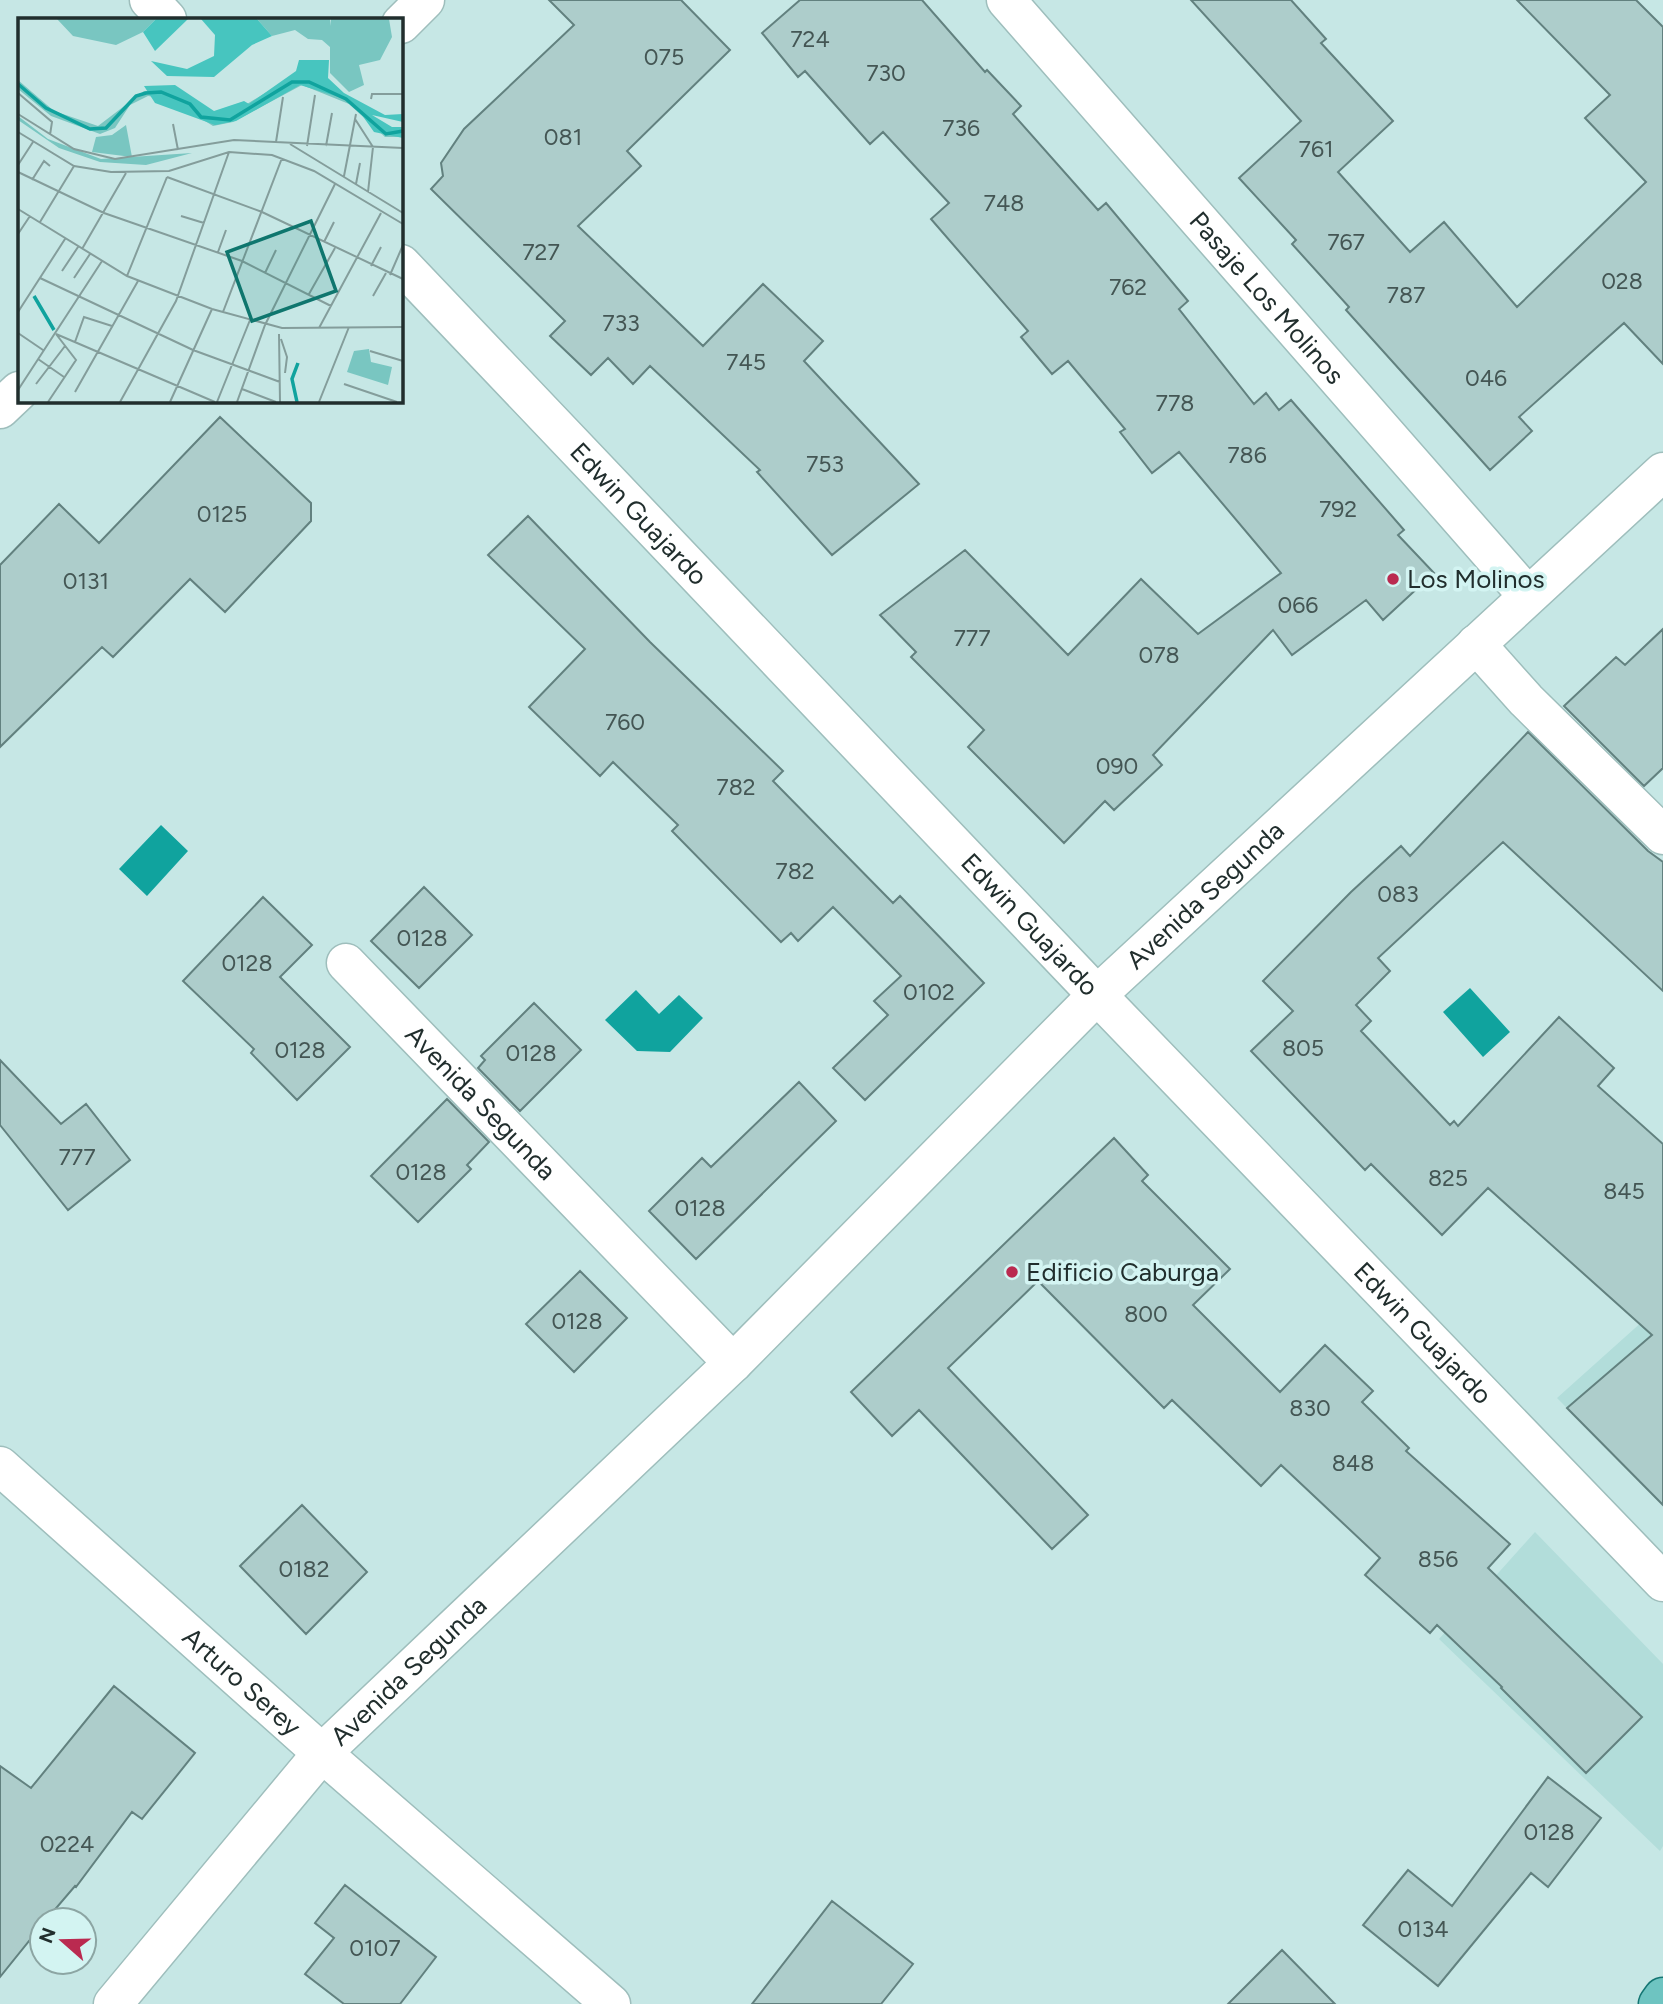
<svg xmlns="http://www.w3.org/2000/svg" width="1663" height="2004" font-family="Figtree,sans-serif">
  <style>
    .built { fill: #b2ddda }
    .water { fill: #10a39e }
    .building { fill: #adcdcb; stroke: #62817f; stroke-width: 2 }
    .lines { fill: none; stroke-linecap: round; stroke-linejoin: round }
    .minor-casing { stroke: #9ebebc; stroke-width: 41 }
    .primary-casing { stroke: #147673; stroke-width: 41 }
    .minor { stroke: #fff; stroke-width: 38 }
    .primary { stroke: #6ec4c1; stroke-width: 38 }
    .poi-dot { fill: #ba2a50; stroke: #d3f4f2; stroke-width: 2.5 }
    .labels { text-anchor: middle; stroke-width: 7; stroke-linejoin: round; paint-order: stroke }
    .number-label { font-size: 23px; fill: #445654 }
    .street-label { font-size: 26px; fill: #212e2d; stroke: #d3f4f2 }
    .poi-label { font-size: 26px; fill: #212e2d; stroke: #d3f4f2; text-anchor: start }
    .inset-river { fill: none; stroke: #10a39e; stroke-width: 3.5 }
    .inset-road { fill: none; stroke: #849d9b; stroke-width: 2 }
    .view { fill: #0f766e; fill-opacity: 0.15; stroke: #0f766e; stroke-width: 3.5 }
    .inset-edge { fill: none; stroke: #212e2d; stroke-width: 3.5 }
  </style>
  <rect width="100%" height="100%" fill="#c6e7e5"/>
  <path class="built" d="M1663,1303v202l-106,-107z
    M1535,1532l128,132v182l-3,5 -221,-212z"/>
  <path class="water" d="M161,825l27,26 -41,45 -28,-27z
    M1470,988l40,44 -27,25 -40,-45z
    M636,990l23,24 20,-19 24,23 -33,34 -33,-1 -32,-31z"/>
  <path class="building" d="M549,0h132l49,50 -103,101 14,15 -63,60 125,120 60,-62 60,57 -19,20 115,123 -87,71 -75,-83 3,-2 -110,-104 -17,18 -25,-26 -17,17 -41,-39 15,-15 -134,-132 12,-13 -2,-13 23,-34 110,-104z
    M800,0h122l63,72 2,-2 34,36 -8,8 85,96 8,-7 82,98 -9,8 75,95 12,-11 13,17 12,-10 113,130 -6,5 36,38 -51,47 -17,-20 -74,55 -19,-25 -120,125 9,10 -48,45 -9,-9 -41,42 -96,-96 16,-17 -73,-73 5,-5 -36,-37 85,-65 103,105 73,-76 57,55 83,-61 -102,-121 -27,21 -32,-41 5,-3 -57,-68 -16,13 -31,-37 7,-6 -97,-112 18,-16 -66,-71 -13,12 -65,-73 -7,6 -36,-44z
    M1191,0h100l35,39 -5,4 72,78 -55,51 72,80 34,-30 73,85 129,-125 -61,-64 25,-23 -93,-95h119l27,27v337l-39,-41 -105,94 13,14 -42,39 -144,-160 3,-3 -57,-63 4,-4 -57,-62 62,-57z
    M220,417l91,86v18l-86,91 -35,-33 -77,78 -11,-10 -102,100v-182l59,-61 40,39z
    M528,516l122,126 133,129 -10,10 120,122 7,-7 84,87 -119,117 -32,-32 55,-53 -14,-14 27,-25 -68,-69 -35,34 -7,-8 -10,9 -109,-111 6,-6 -65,-63 -13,14 -71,-69 56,-58 -97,-94z
    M1663,629v139l-19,18 -80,-80 52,-49 9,8z
    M1528,732l120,119 15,11v129l-160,-149 -125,116 12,13 -34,34 15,16 -10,10 89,94 4,-4 4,5 101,-109 55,51 -16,18 65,58v361l-96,-97 85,-73 -164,-147 -46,47 -71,-71 -6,6 -114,-119 42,-40 -30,-30 88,-89 50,-46 9,10z
    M424,887l48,48 -53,53 -48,-47z
    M263,897l49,48 -32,32 70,70 -53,53 -46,-47 3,-4 -71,-68z
    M534,1003l47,47 -61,61 -42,-43 7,-8 -4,-4z
    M0,1060l61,64 25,-20 44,56 -62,50 -68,-85z
    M799,1082l37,39 -140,138 -47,-48 53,-53 9,9z
    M447,1099l42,43 -22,23 4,4 -53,53 -47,-46z
    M1114,1138l34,37 -6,6 88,88 -37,36 87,87 45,-47 48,46 -11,11 47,46 -3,3 104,93 -22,24 154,149 -56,56 -85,-85 1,-1 -65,-62 -7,8 -65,-58 15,-17 -99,-93 -20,21 -89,-86 -8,8 -126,-127 -90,87 140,147 -36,34 -133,-139 -27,26 -41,-44z
    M580,1271l47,47 -53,54 -48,-48z
    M302,1505l65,67 -61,62 -66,-68z
    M114,1686l81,67 -53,66 -10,-7 -56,75 -1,-1 -29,34h-4v5l-42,52v-211l31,22z
    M1548,1777l53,41 -53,69 -17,-14 -93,113 -75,-61 45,-55 44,36z
    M345,1885l91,72 -36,47h-56l-39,-30 29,-36 -19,-15z
    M832,1901l81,63 -32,40h-129z
    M1282,1950l53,54h-107z"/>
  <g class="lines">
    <g class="minor-casing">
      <g id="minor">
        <path d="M149,0l18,19"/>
        <path id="s1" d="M1006,0l521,595"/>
        <path d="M401,24l24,-24"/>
        <path id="s2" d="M401,264l696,731 566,587"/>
        <path d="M0,409l19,-18"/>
        <path d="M1476,644l50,56 137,135"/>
        <path id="s3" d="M346,963l387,400"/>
        <path id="s4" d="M0,1466l322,287 289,251"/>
        <path id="s5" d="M113,2004l209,-251 411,-390 364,-368 566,-523"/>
      </g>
    </g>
    <g class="primary-casing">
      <path id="primary" d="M1658,2004l5,-7"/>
    </g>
    <use href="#minor" class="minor"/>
    <use href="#primary" class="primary"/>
  </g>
  <g class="poi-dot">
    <circle cx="1393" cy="579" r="7"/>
    <circle cx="1012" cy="1272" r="7"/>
  </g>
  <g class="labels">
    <g class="number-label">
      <text x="810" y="47">724</text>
      <text x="664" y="65">075</text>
      <text x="886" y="81">730</text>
      <text x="961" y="136">736</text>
      <text x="563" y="145">081</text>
      <text x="1316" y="157">761</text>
      <text x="1004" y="211">748</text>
      <text x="1346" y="250">767</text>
      <text x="541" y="260">727</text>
      <text x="1622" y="289">028</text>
      <text x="1128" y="295">762</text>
      <text x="1406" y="303">787</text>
      <text x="621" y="331">733</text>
      <text x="746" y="370">745</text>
      <text x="1486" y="386">046</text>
      <text x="1175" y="411">778</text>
      <text x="1247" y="463">786</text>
      <text x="825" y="472">753</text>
      <text x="1338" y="517">792</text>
      <text x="222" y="522">0125</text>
      <text x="86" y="589">0131</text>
      <text x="1298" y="613">066</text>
      <text x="972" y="646">777</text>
      <text x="1159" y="663">078</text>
      <text x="625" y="730">760</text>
      <text x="1117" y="774">090</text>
      <text x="736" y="795">782</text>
      <text x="795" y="879">782</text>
      <text x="1398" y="902">083</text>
      <text x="422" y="946">0128</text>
      <text x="247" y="971">0128</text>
      <text x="929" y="1000">0102</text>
      <text x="1303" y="1056">805</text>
      <text x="300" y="1058">0128</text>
      <text x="531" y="1061">0128</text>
      <text x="77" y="1165">777</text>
      <text x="421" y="1180">0128</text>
      <text x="1448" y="1186">825</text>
      <text x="1624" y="1199">845</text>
      <text x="700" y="1216">0128</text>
      <text x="1146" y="1322">800</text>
      <text x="577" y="1329">0128</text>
      <text x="1310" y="1416">830</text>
      <text x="1353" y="1471">848</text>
      <text x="1438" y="1567">856</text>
      <text x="304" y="1577">0182</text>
      <text x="1549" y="1840">0128</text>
      <text x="67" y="1852">0224</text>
      <text x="1423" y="1937">0134</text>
      <text x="375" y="1956">0107</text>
    </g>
    <g class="street-label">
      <text dy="9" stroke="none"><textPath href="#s1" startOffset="396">Pasaje Los Molinos</textPath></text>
      <text dy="9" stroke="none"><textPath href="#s2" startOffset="345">Edwin Guajardo</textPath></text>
      <text dy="9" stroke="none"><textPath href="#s5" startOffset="1558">Avenida Segunda</textPath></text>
      <text dy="9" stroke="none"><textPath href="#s2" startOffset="912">Edwin Guajardo</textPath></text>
      <text dy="9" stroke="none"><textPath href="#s3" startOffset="194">Avenida Segunda</textPath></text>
      <text dy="9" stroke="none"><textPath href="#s2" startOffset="1479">Edwin Guajardo</textPath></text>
      <text dy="9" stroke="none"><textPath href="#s5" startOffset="446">Avenida Segunda</textPath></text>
      <text dy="9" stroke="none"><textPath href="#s4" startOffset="324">Arturo Serey</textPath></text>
    </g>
    <g class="poi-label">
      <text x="1407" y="588">Los Molinos</text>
      <text x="1026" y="1281">Edificio Caburga</text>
    </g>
  </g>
  <g transform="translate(18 18)">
    <rect width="385" height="385" fill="#c6e7e5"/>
    <path d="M39,1h99l-13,13 -27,13 -43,-9zM239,1h73v7l1,-7h58l3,18 -12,23 -21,5 5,20 -15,7 -19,-19v-26l-8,-7 -14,-1 -13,-9 -23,6zM283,60l42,15 25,16 11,18 24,4v6h-18l-36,-33 -47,-19 -69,37 -20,4 -43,-27 -22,-3 -18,9 -15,23 -15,6 -49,-18 -33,-27v-9l36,31 44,15 46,-35 22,-1 29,14 11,13 16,2 60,-36zM0,98l30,23 53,20 91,-6 -46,12 -46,-3 -41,-14 -41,-28zM108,107l6,32 -40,-5 4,-15 16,-2zM351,331l2,13 21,5 -4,18 -41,-13 7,-21z" fill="#79c6c1"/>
    <path d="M138,1h32l-33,32 -12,-19zM183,1h56l15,17 -20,9 -38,32 -47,-1 -16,-15 36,8 27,-13 1,-21zM281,42h30l-1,18 16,15 41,22 18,-1v8l-31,-7 20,12h11v11l-29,-6 -17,-24 -15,-10 -42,-13 -64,36 -21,4 -60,-22 -11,-17 31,-1 39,26 30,-10 5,3 47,-33z" fill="#47c5bf"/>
    <path class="inset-river" d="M0,66l28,24 44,21 16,-1 30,-32 10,-3 15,-1 29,12 11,13 29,3 62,-38h17l37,17 40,35 17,-3M16,278l20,34M279,384l-5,-23 6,-16"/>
    <path class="inset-road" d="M0,75l34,29 -2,13M353,81l1,-5h31M0,96l56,35 41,10 119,-19 169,8M337,101l18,28M155,106l5,26M0,114l56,34 37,6 58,-1 60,-19 43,3 42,16 89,53M258,124l7,-45M272,126l113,69M289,128l8,-51M308,128l6,-33M0,147l15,-23M0,154l86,41 138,48 89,45M326,158l12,-62M149,159l95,35 141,67M14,162l12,-19 6,5M338,166l4,-21M350,174l5,-45M0,191l109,67 85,33 70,19 121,-1M163,198l23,7M22,204l34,-56M0,216l12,-18M306,224l10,-20M64,231l44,-76M200,234l8,-22M353,248l10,-19M44,253l16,-24M247,255l11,-23M372,257l13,-30M109,258l40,-99M22,260l153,72 87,32M56,260l16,-24M291,276l26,-46M355,278l13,-23M0,294l47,-73M205,294l59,-154M301,310l62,-115M0,315l25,17M38,316l159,68M261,316l1,68M263,321l6,18 -2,16M57,324l9,-25 28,9M352,333l33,10M20,341l26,18M18,366l29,-38M326,366l53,18M224,371l34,13M0,372l84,-129M57,374l63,-111M30,384l28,-42 -20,-26M102,384l56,-101 53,-149M152,384l42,-93M199,384l33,-82M219,384l28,-77 70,-141M301,384l30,-75"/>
    <path class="view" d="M293,203l25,70 -84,30 -25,-69z"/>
    <rect width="385" height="385" class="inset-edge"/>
  </g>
  <g transform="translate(63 1941) rotate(290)"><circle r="33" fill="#d3f4f2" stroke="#8ca5a3" stroke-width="2"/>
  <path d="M0-5L12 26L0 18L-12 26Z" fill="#ba2a50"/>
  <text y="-10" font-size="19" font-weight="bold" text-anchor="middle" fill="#212e2d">N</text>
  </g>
</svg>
